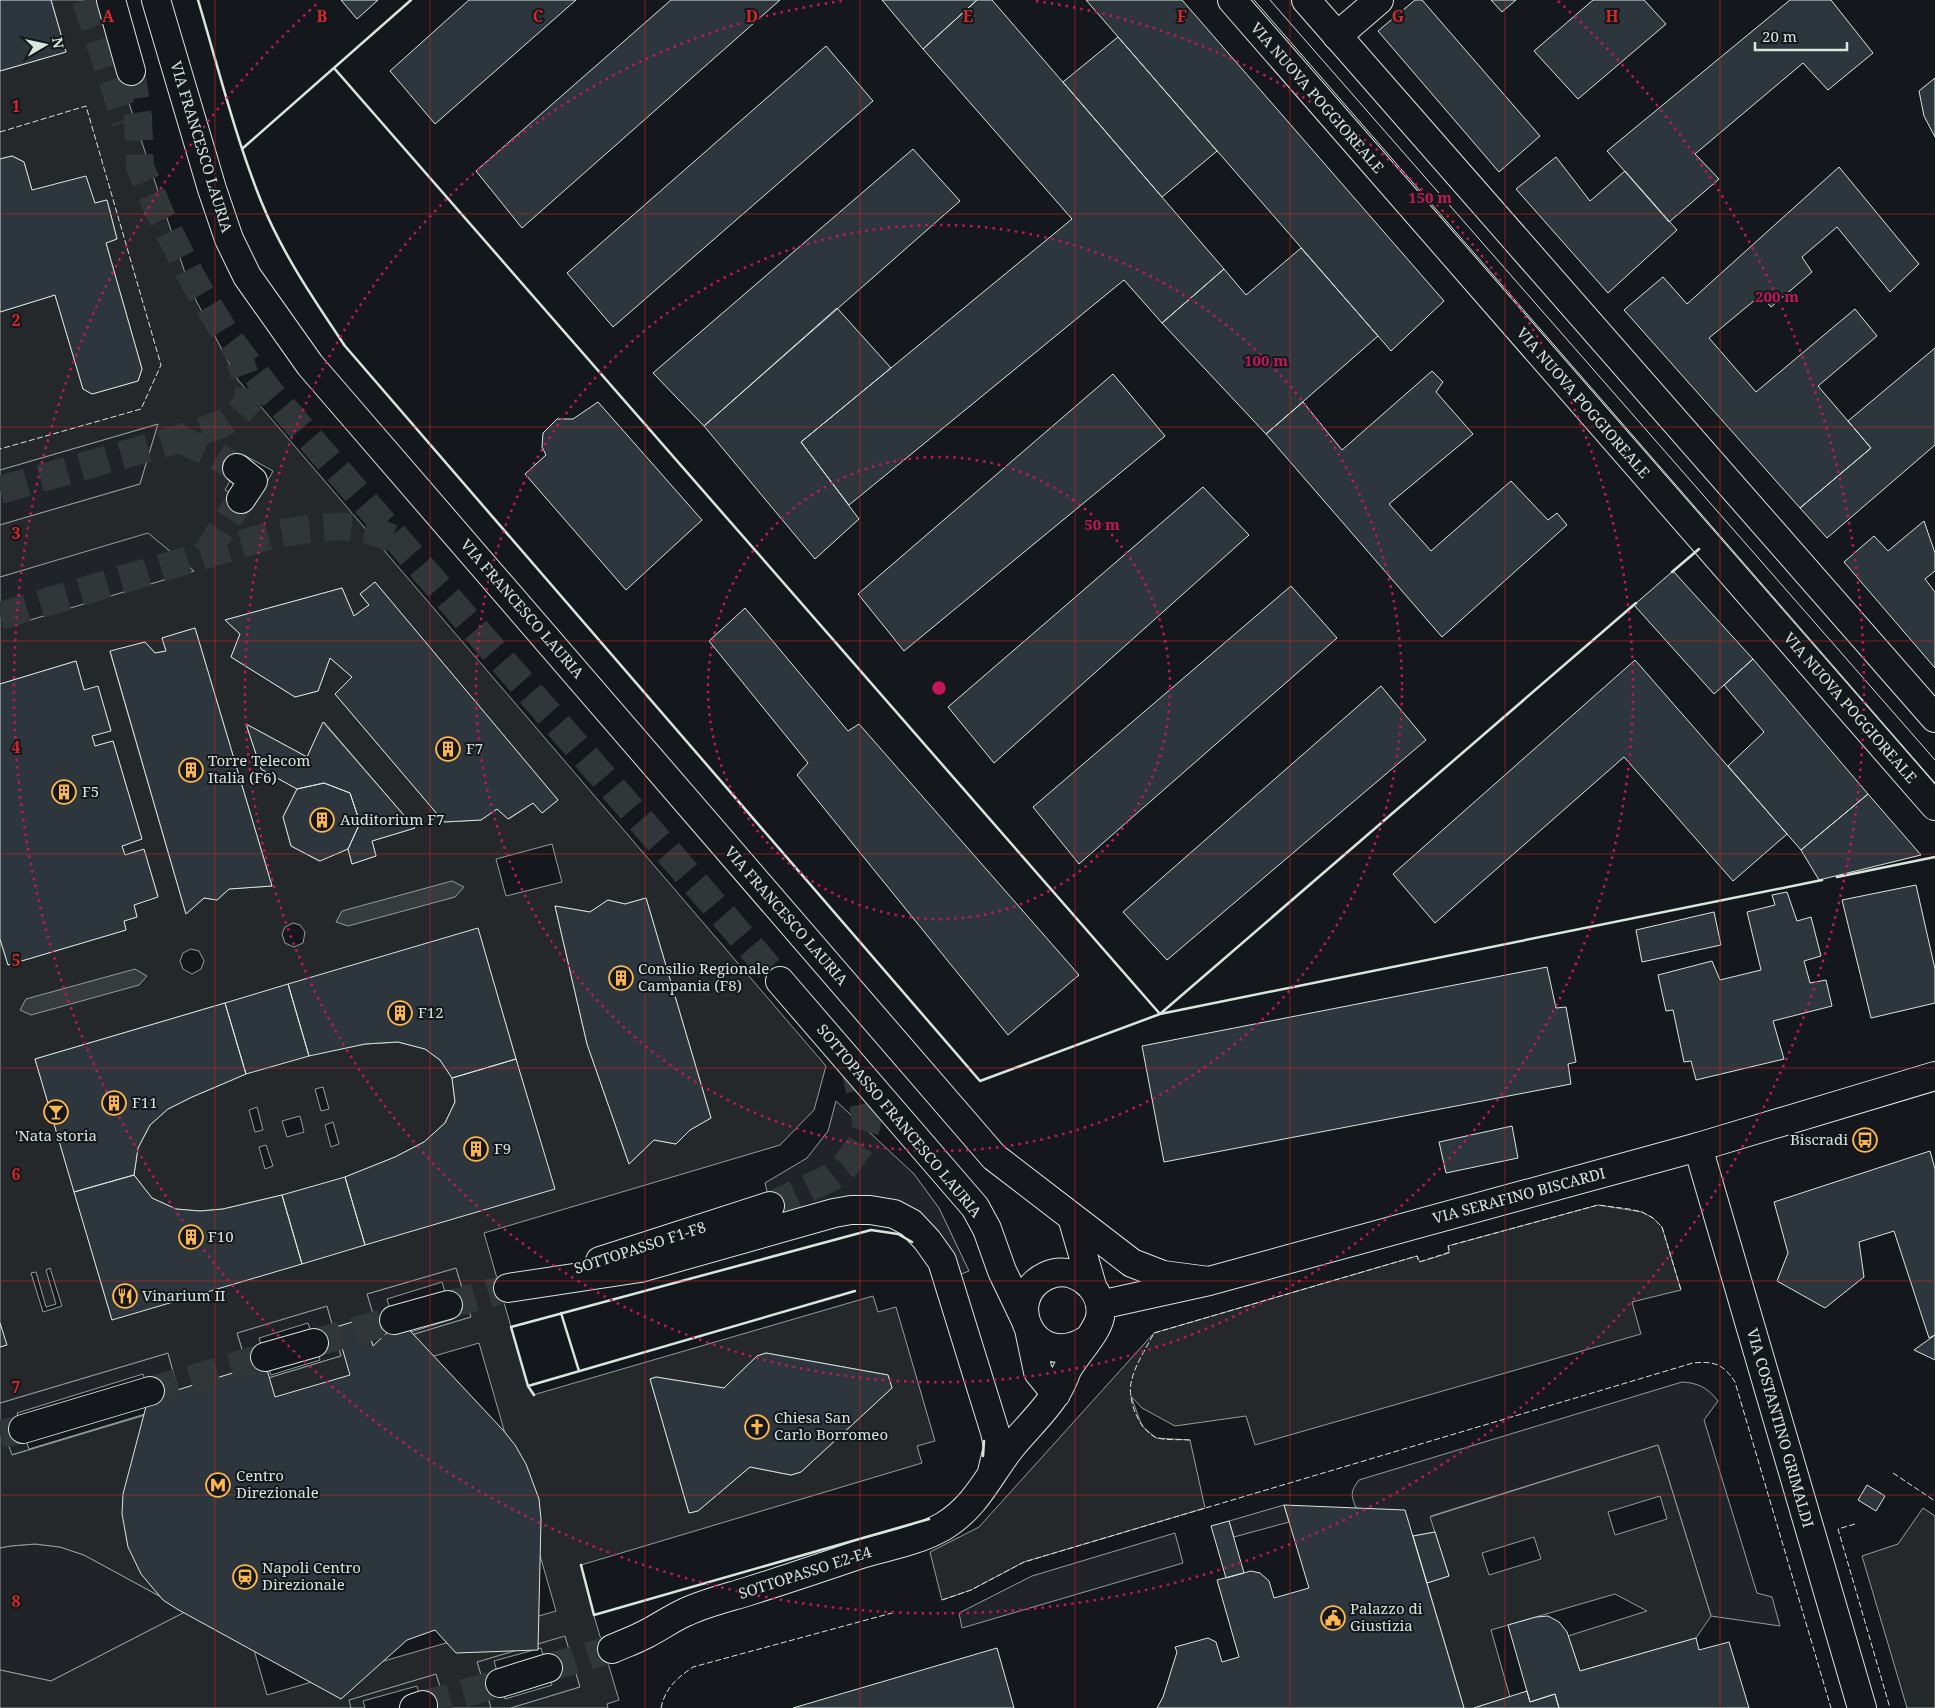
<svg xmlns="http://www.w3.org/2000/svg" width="1935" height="1708" font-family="'Noto Serif',serif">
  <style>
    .green { fill: #202428; stroke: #939e99; fill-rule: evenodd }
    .parking { fill: #24282b; stroke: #939e99; fill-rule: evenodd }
    .water { fill: #363b3e; stroke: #939e99 }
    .building { fill: #2c363c; stroke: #d8e6dc }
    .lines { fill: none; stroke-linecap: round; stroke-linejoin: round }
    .minor-tunnel { stroke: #313739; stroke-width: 28; stroke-dasharray: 28 14; stroke-linecap: butt }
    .minor-casing { stroke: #d8e6dc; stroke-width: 30 }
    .secondary-casing { stroke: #d8e6dc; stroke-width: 30 }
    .minor { stroke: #14181c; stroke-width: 28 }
    .secondary { stroke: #14181c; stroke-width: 28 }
    .tram { stroke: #d8e6dc; stroke-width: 1 }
    .fence { stroke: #d8e6dc; stroke-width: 1; stroke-dasharray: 6 2.5; stroke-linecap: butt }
    .wall { stroke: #d8e6dc; stroke-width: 2.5 }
    .grid { fill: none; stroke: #d62828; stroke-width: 1; stroke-opacity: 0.55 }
    .ring { fill: none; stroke: #c2185b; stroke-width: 2.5; stroke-dasharray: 2.5 5 }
    .labels { text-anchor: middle; stroke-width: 4; stroke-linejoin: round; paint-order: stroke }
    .street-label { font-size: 15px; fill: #d8e6dc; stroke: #14181c }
    .poi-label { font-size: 15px; fill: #d8e6dc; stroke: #14181c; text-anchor: start }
    .grid-label { font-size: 16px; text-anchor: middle; font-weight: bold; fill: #d62828; stroke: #14181c; stroke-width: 4; stroke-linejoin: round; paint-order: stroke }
    .centre { fill: #c2185b; stroke: #14181c; stroke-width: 2.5 }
    .ring-label { font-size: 15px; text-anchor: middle; font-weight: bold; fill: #c2185b; stroke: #14181c; stroke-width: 4; stroke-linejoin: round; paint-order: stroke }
  </style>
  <rect width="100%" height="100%" fill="#14181c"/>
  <path class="green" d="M158,424l-18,60 -140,41v-55z
    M148,532l46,39 -188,57 -6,-20v-31z
    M836,1101l78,73 25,34 30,63 -13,5 -54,-70 -127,17 -10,-40 42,-25 21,-27z
    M456,1268l15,49 -90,27 -14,-50zM442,1282l11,37 -55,17 -11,-37z
    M327,1306l14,50 -89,27 -15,-50zM308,1323l12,37 -49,15 -12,-37z
    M168,1353l14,51 -171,51 -11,-35v-17zM143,1374l12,37 -126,38 -12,-36z
    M1682,1382c16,1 25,5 36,19l-14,19 53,173 15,4 8,29 -69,-10 -53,-171 -227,71 4,16 -22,4 -57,-28c-5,-13 -6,-16 3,-28z
    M1284,1505l5,17 -55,15 -5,-16z
    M1175,1533l8,30 -221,65 -3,-15 73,-37z
    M35,1544l25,3 24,8 103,56 -136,70 -51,-11v-122l10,-2z
    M565,1635l15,52 -69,21h-20l-14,-46zM541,1648l11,37 -47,14 -11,-38z
    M436,1674l11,34h-24l-6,-22 -54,15 2,7h-14l-3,-8z"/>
  <path class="parking" d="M51,0h47l28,94 65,197 47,89 588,686 -12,44 -34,35 -296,88 44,153 5,9 340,-99 5,16 18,-5 39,134 -18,5 5,17 -341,102 13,51 25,84 -12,4 1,4h-97l69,-21 -15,-51 -88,26 14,46h-44l-11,-34 -87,26 2,8h-351v-38l51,11 136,-70 -103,-56 -24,-8 -25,-3 -25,2 -10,2v-128l12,35 170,-51 -14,-51 -168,50v-56l6,-2 -6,-22v-384l8,26 118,-35 -2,-9 13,-4 -3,-12 24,-9 -14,-46 -19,5 -3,-9 20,-7 -29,-98 -18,5 -3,-10 19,-6 -13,-43 -14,3 -8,-29 -76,23v-76l7,19 187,-56 -46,-38 -148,44v-52l140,-41 18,-60 -158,46v-158l55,-17 28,94 9,5 46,-13 4,-12 -36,-126 11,-4 -10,-39 -12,3 -63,-13 -8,-28 -12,-6 -12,3v-88l66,-19zM244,455l29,16 -19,35 -29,-16zM375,582l183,218 -16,13 -9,-10 -24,16 -12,-10 -16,11 -37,2 -109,-128 17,-17 -22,-19 -12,33 -23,6 -64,-40 9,-23 -15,-14 117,-32 12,28 15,-11 -9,-11zM195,628l77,258 -43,3 -12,11 -13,-2 -18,16 -76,-262 35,-10 10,11 11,-2 -4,-13zM324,722l91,106 -43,13 4,15 -24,8 -4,-15 -29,12 -28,-15 -8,-29 14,-28 -36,-20 -15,-45 61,33zM552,844l10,38 -56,14 -10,-37zM646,898l65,220 -21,12 -14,14 -22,-4 -25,24 -42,-120 -32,-138 35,6 18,-12 17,4zM293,923l7,2 5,7 -2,11 -9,4 -9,-4 -3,-9 3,-7zM478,929l76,260 -209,-12 50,-20 29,-15 21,-19 10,-21 -3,-24 -12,-18 -15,-11 -27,-7 -33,2 -56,11zM191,949l8,2 5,10 -3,8 -9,5 -9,-5 -3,-8 3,-8zM225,1003l21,71 -54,23 -24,12 -18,16 -12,23 -4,27 18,23 24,11 24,2 23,-2 59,-14 -170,125 -77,-261zM323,1087l6,22 -8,2 -6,-22zM257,1107l6,23 -8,2 -6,-22zM300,1116l4,16 -17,5 -5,-16zM333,1122l6,22 -8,3 -6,-22zM266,1145l7,21 -8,3 -6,-22zM50,1268l12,38 -19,6 -12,-39 5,-1 10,35 10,-3 -10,-34zM456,1268l15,49 -89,27 -15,-50zM327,1306l14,50 -89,27 -15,-50zM479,1343l77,268 -289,84 -77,-268zM766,1353l122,22 4,13 -91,84 -10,3 -41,-8 -52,44 -9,2 -39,-134 6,-2 68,11 33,-32z
    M1598,1205l44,7 11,6 9,9 19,63 -49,12 9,32 -386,111 -9,-29 -71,10 -33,-18 -11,-12 11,30 14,12 34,2 15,68 -181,54 -53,28 -29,10 -12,-48 49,-25 175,-194 263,-77 3,6 29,-9 -1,-7z
    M1658,1445l53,171 -15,22 -116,33 -12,-35 79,-25 -32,-17 -124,36 19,67 -36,11h-10l-37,-125 22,-7 -19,-59zM1660,1496l7,23 -52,16 -7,-23zM1534,1537l7,22 -52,16 -7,-22z
    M1923,1508l12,8v192h-28l-45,-152 36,-12z"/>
  <path class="water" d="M452,881l12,6 -9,10 -107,29 -12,-4 6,-11z
    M135,969l12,7 -8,9 -108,30 -11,-5 6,-11z"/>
  <path class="building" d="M0,0h51l15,52 -66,19z
    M341,0h37l-21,19z
    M469,0h107l-141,124 -45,-53z
    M671,0h109l-258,228 -46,-57z
    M882,0h95l-54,49z
    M977,0h15l232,269 -62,54 -38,-43 -275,225 -48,-63 271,-223 -149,-170z
    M1086,0h96l262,301 -53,50z
    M1415,0h7l118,136 -41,36 -121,-141z
    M1491,0h25l-14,12z
    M1593,0h51l22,24 -88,75 -44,-48z
    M1790,0h41l42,53 -45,37 -25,-27 -108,91 24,25 -50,43 -62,-71z
    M1118,37l99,114 -55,46 -99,-115z
    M826,46l47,55 -260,226 -46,-54z
    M1935,78v59l-11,-21 -5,-25z
    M913,149l47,52 -256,225 -51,-53z
    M12,156l12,6 8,28 54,-14 9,27 12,-3 10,39 -11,4 36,126 -4,12 -46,13 -9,-5 -28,-94 -55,17v-153z
    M1556,157l34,44 35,-30 52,59 -69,63 -92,-104z
    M1839,167l80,97 -29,28 -53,-65 -35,30 10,15 -41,35 -10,-12 -52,43 47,54 99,-83 22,27 -59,50 53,62 -71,60 -176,-198 39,-33 24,27z
    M1301,248l77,88 -112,98 -104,-111 62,-54 22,26z
    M837,308l54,60 -90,74 58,77 -44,40 -111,-133z
    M1935,348v97l-108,93 -27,-30 71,-60 -23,-27z
    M1432,371l11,11 -7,10 37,42 -84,70 42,47 80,-70 37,39 9,-7 10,12 -125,112 -176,-203 37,-32 39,48z
    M1113,374l52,62 -261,215 -46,-57z
    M598,402l104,118 -76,70 -101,-116 21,-19 -4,-8 1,-14 14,-14h16z
    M1203,487l46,48 -255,228 -46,-56z
    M1924,521l11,32v18l-10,8 10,13v76l-91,-106 30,-26 14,15z
    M1673,571l80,88 -39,35 -80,-89z
    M375,582l183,218 -16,13 -9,-10 -25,16 -11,-10 -16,11 -37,2 -109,-128 17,-17 -22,-19 -12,33 -23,6 -64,-40 9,-23 -15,-14 117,-32 12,28 15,-11 -9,-11z
    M1291,586l46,52 -258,226 -46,-57z
    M745,608l103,123 11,-7 220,251 -71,60 -211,-260 11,-12 -99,-122z
    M195,628l77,258 -43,3 -12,11 -13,-2 -18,16 -76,-263 35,-9 10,11 11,-2 -4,-13z
    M1753,659l115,135 -67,56 -73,-84 36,-34 -40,-47z
    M1635,660l152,174 -54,47 -109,-124 -189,166 -42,-49z
    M76,661l8,29 14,-4 13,45 -19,5 3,10 18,-5 29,98 -20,7 3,9 19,-6 14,48 -24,8 3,12 -13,4 2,9 -118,35 -8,-26v-255z
    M1381,686l45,54 -259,220 -44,-48z
    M323,722l92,106 -43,13 4,15 -24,8 -4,-15 12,-26 -10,-30 -26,-10 -27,6 -36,-20 -15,-45 61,33z
    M324,783l26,10 10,30 -12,26 -28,12 -29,-15 -8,-29 14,-28z
    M1868,794l53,61 -102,25 -18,-30z
    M1916,885l19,84v34l-64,15 -29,-118z
    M1787,892l10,29 14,-4 10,39 -17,5 6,22 16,-3 6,26 -59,15 11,38 -88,21 -5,-19 -7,1 -11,-52 -7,1 -8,-36 54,-14 8,19 41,-10 -14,-58 28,-7 -3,-10z
    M646,898l65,220 -21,12 -14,14 -22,-4 -25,24 -42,-120 -32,-138 35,6 18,-12 17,4z
    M1714,912l7,33 -79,17 -6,-32z
    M478,928l38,131 -64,19 -12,-18 -15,-11 -27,-7 -33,2 -56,12 -21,-72z
    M1547,967l9,41 10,-1 10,55 -8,2 3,20 -407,78 -22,-116z
    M288,984l21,72 -63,18 -21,-71z
    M225,1003l21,71 -54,23 -24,12 -18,16 -12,23 -4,27 -60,17 -39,-133z
    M516,1059l39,130 -190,56 -20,-68 50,-20 29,-15 21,-19 10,-21 -3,-24z
    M1512,1126l6,32 -72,15 -7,-31z
    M1930,1151l5,18v166l-6,3 -35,-107 -35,11 5,35 -39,31 -48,-27 11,-28 -14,-51z
    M134,1175l18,23 24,11 24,2 23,-2 59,-14 20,69 -190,56 -38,-128z
    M345,1177l20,68 -63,19 -20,-69z
    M365,1318l8,28 27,-26 103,110 12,15 11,19 13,35 2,20 -3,131 -82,3 -21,-23 -28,10 -66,59 -164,-90 -14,-9 -22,-26 -13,-27 -6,-33 1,-20 25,-95 117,-36 10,34 75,-22 -14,-48z
    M0,1323l7,22 -7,2z
    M1935,1335v25l-21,-10z
    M766,1353l122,22 4,13 -91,84 -10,3 -41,-8 -52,44 -9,2 -39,-134 6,-2 68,11 33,-32z
    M1867,1485l18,11 -9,15 -18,-11z
    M1284,1505l121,5 59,198h-307l6,-11 14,-45 -2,-5 33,-9 8,4 6,20 17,-5 -22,-77 34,-9 9,2 9,8 5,17 35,-10z
    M1229,1521l15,52 -18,5 -15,-52z
    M1435,1532l14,44 -22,7 -14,-47z
    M1548,1616l11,6 8,10 13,39 116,-33 3,12 30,-8 20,66h-190l-4,-14 -25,8 -22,-77 28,-8z
    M997,1648l17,60h-221z
    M1527,1691l3,11 25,-8 4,14h-85z"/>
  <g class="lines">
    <path class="minor-tunnel" d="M86,0l40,122
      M131,71l7,46 2,50 21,49 32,64 35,58 45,58 507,585
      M179,439l36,16 22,13
      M0,490l179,-51 43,-15 16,-11 10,-11 1,-15 -9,-26
      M206,554l35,-55
      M0,616l272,-81c30,-5 66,-13 97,-5 10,3 20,7 29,11
      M770,1206l60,-28 15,-12 16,-22 6,-21 -12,-55
      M448,1305l60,-17
      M314,1343l80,-23
      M150,1391l115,-34
      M0,1434l23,-5
      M548,1668l64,-19
      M423,1705l77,-22"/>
    <g class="minor-casing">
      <path id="minor" d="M111,0l20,71
        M156,0l56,189 17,50 18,37 63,89 684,792 138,106 31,12 46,6
        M1337,36l42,-36
        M237,468l16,13 -12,18
        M780,981l195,226 12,22 15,42 23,48
        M1072,1217l20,69
        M600,1261l170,-55
        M508,1288l132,-20 194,-55 17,-3h19l24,4 17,9 16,17 15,21 53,171 3,15 -6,25
        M1100,1305l109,-24 489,-134
        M394,1320l54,-15
        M1029,1329l9,43 18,22
        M265,1357l49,-14
        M23,1429l127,-38
        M612,1649c11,-5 23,-9 34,-15 14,-7 26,-16 40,-22 19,-9 40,-14 60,-20 38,-12 77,-25 115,-38 28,-8 57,-13 83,-28 31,-19 43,-47 64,-75 15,-20 35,-37 48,-58 5,-7 8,-15 11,-23 8,-15 30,-37 33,-53 5,-29 -27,-54 -54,-41 -46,22 -13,97 41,64
        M500,1683l48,-15
        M414,1708l9,-3"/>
    </g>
    <g class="secondary-casing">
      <path id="secondary" d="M1232,0l703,806
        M1306,0l629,718
        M1862,1708l-164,-561 237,-71"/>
    </g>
    <use href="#minor" class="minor"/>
    <use href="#secondary" class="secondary"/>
    <path class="tram" d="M1254,0l681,783
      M1270,0l665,760"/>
    <path class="fence" d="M0,132l86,-26 75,259 -20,44 -141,40
      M1190,1440c-10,-1 -26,1 -35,-3 -17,-9 -29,-39 -23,-58 3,-14 15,-32 22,-46l263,-77 2,6 31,-10 -2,-6 150,-41 31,4 13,3 11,6 9,9 19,63
      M1893,1473l42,28
      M1855,1524l-17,5 52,179
      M942,1600l29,-10 53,-28 669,-199c22,-2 30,1 42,19l96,326
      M661,1708c4,-20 16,-30 32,-41l199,-54"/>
    <path class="wall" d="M198,0c20,67 37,136 63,201 21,52 53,99 84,145l635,735 180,-67 662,-134
      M334,68l826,946 476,-411
      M243,148l168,-148
      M1672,572l27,-23
      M1837,877l98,-20
      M561,1313l18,58
      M528,1386l327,-95
      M534,1395l-6,-9 -17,-59 360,-97 27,4 14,8
      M983,1456l1,-15
      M581,1565l13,50 335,-96"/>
  </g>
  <path class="grid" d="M215,0v1708M430,0v1708M645,0v1708M860,0v1708M1075,0v1708M1290,0v1708M1505,0v1708M1720,0v1708M0,214h1935M0,427h1935M0,641h1935M0,854h1935M0,1068h1935M0,1281h1935M0,1495h1935"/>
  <g class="ring">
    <circle cx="939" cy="688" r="231"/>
    <circle cx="939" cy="688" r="463"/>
    <path d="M1036 1A694 694 0 1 1 842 1"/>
    <path d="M1558 1A925 925 0 1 1 320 1"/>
  </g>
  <defs>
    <g id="building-ring" transform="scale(1.25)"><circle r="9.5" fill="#14181c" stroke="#ffb74d" stroke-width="1.5"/><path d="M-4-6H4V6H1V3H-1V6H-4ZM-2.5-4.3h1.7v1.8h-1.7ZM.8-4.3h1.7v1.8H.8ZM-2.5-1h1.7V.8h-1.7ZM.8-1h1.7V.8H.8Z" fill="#ffb74d"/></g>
    <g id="bar-ring" transform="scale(1.25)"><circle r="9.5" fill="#14181c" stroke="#ffb74d" stroke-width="1.5"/><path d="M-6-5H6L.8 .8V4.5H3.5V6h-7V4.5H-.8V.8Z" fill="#ffb74d"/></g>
    <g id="bus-ring" transform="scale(1.25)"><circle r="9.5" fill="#14181c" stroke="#ffb74d" stroke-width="1.5"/><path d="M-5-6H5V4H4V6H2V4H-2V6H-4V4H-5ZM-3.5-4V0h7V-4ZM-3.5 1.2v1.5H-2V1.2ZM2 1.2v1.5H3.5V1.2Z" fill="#ffb74d"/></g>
    <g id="restaurant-ring" transform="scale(1.25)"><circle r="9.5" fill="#14181c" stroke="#ffb74d" stroke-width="1.5"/><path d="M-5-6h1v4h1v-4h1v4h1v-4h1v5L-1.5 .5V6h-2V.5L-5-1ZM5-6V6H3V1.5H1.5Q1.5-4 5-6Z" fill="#ffb74d"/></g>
    <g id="church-ring" transform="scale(1.25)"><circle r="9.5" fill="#14181c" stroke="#ffb74d" stroke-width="1.5"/><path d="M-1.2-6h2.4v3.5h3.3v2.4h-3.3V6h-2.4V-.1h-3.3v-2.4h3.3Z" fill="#ffb74d"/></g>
    <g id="metro-ring" transform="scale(1.25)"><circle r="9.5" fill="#14181c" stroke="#ffb74d" stroke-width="1.5"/><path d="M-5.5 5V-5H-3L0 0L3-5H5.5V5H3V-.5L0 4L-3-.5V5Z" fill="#ffb74d"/></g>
    <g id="station-ring" transform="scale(1.25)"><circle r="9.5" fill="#14181c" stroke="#ffb74d" stroke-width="1.5"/><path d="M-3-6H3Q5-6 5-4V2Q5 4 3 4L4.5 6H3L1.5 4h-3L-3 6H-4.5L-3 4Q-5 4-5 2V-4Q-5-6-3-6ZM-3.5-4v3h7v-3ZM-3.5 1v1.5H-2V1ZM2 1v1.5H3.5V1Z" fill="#ffb74d"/></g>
    <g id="civic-ring" transform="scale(1.25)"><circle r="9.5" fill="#14181c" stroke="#ffb74d" stroke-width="1.5"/><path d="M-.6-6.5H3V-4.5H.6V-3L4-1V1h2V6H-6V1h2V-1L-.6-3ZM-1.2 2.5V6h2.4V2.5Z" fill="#ffb74d"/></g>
  </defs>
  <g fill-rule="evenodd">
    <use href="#building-ring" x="448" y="749"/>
    <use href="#building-ring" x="191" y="770"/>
    <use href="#building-ring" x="64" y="792"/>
    <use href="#building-ring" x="322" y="820"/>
    <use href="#building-ring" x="621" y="978"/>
    <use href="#building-ring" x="400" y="1013"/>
    <use href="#building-ring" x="114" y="1103"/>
    <use href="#bar-ring" x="56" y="1112"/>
    <use href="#bus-ring" x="1865" y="1140"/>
    <use href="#building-ring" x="476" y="1149"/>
    <use href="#building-ring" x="191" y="1237"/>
    <use href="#restaurant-ring" x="125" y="1296"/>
    <use href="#church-ring" x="757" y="1427"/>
    <use href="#metro-ring" x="218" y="1485"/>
    <use href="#station-ring" x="245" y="1577"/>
    <use href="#civic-ring" x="1333" y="1618"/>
  </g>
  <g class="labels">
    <g class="street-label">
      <text transform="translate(1317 98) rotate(49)" y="5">VIA NUOVA POGGIOREALE</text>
      <text transform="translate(201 147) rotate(73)" y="5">VIA FRANCESCO LAURIA</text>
      <text transform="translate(1583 403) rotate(49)" y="5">VIA NUOVA POGGIOREALE</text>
      <text transform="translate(522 609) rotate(49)" y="5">VIA FRANCESCO LAURIA</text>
      <text transform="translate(1850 708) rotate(49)" y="5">VIA NUOVA POGGIOREALE</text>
      <text transform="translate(786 916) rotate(49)" y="5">VIA FRANCESCO LAURIA</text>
      <text transform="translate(899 1121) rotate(50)" y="5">SOTTOPASSO FRANCESCO LAURIA</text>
      <text transform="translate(1519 1196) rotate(-15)" y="5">VIA SERAFINO BISCARDI</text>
      <text transform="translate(640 1248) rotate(-18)" y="5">SOTTOPASSO F1-F8</text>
      <text transform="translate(1780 1428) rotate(74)" y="5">VIA COSTANTINO GRIMALDI</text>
      <text transform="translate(805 1573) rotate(-18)" y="5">SOTTOPASSO E2-E4</text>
    </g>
    <g class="poi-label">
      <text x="466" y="754">F7</text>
      <text x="208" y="766">Torre Telecom<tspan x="208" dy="17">Italia (F6)</tspan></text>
      <text x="82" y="797">F5</text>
      <text x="340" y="825">Auditorium F7</text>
      <text x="638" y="974">Consilio Regionale<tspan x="638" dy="17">Campania (F8)</tspan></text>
      <text x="418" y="1018">F12</text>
      <text x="132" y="1108">F11</text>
      <text x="56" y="1141" text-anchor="middle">'Nata storia</text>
      <text x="1848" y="1145" text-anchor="end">Biscradi</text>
      <text x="494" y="1154">F9</text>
      <text x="208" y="1242">F10</text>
      <text x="142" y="1301">Vinarium II</text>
      <text x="774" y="1423">Chiesa San<tspan x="774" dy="17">Carlo Borromeo</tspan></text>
      <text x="236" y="1481">Centro<tspan x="236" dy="17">Direzionale</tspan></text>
      <text x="262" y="1573">Napoli Centro<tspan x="262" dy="17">Direzionale</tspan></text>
      <text x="1350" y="1614">Palazzo di<tspan x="1350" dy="17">Giustizia</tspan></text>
    </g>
  </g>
  <g class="grid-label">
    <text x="108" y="22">A</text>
    <text x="322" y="22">B</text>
    <text x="538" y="22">C</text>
    <text x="752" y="22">D</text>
    <text x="968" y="22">E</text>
    <text x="1182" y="22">F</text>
    <text x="1398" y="22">G</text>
    <text x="1612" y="22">H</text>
    <text x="16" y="112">1</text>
    <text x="16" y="326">2</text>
    <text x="16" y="539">3</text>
    <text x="16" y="753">4</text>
    <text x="16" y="966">5</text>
    <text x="16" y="1180">6</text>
    <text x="16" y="1393">7</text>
    <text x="16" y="1607">8</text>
  </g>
  <circle cx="939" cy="688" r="8" class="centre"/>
  <g class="ring-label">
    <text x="1430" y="203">150 m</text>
    <text x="1777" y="302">200 m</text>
    <text x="1266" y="366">100 m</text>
    <text x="1102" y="530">50 m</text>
  </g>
  <g transform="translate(45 45) rotate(81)" stroke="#14181c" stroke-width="4" paint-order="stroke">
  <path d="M0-4L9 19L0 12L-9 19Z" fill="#d8e6dc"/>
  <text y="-8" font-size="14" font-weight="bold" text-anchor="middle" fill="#d8e6dc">N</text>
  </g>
  <path d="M1755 42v8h92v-8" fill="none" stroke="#d8e6dc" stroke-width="2.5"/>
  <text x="1762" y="42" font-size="15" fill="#d8e6dc" stroke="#14181c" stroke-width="4" paint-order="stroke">20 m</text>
</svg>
